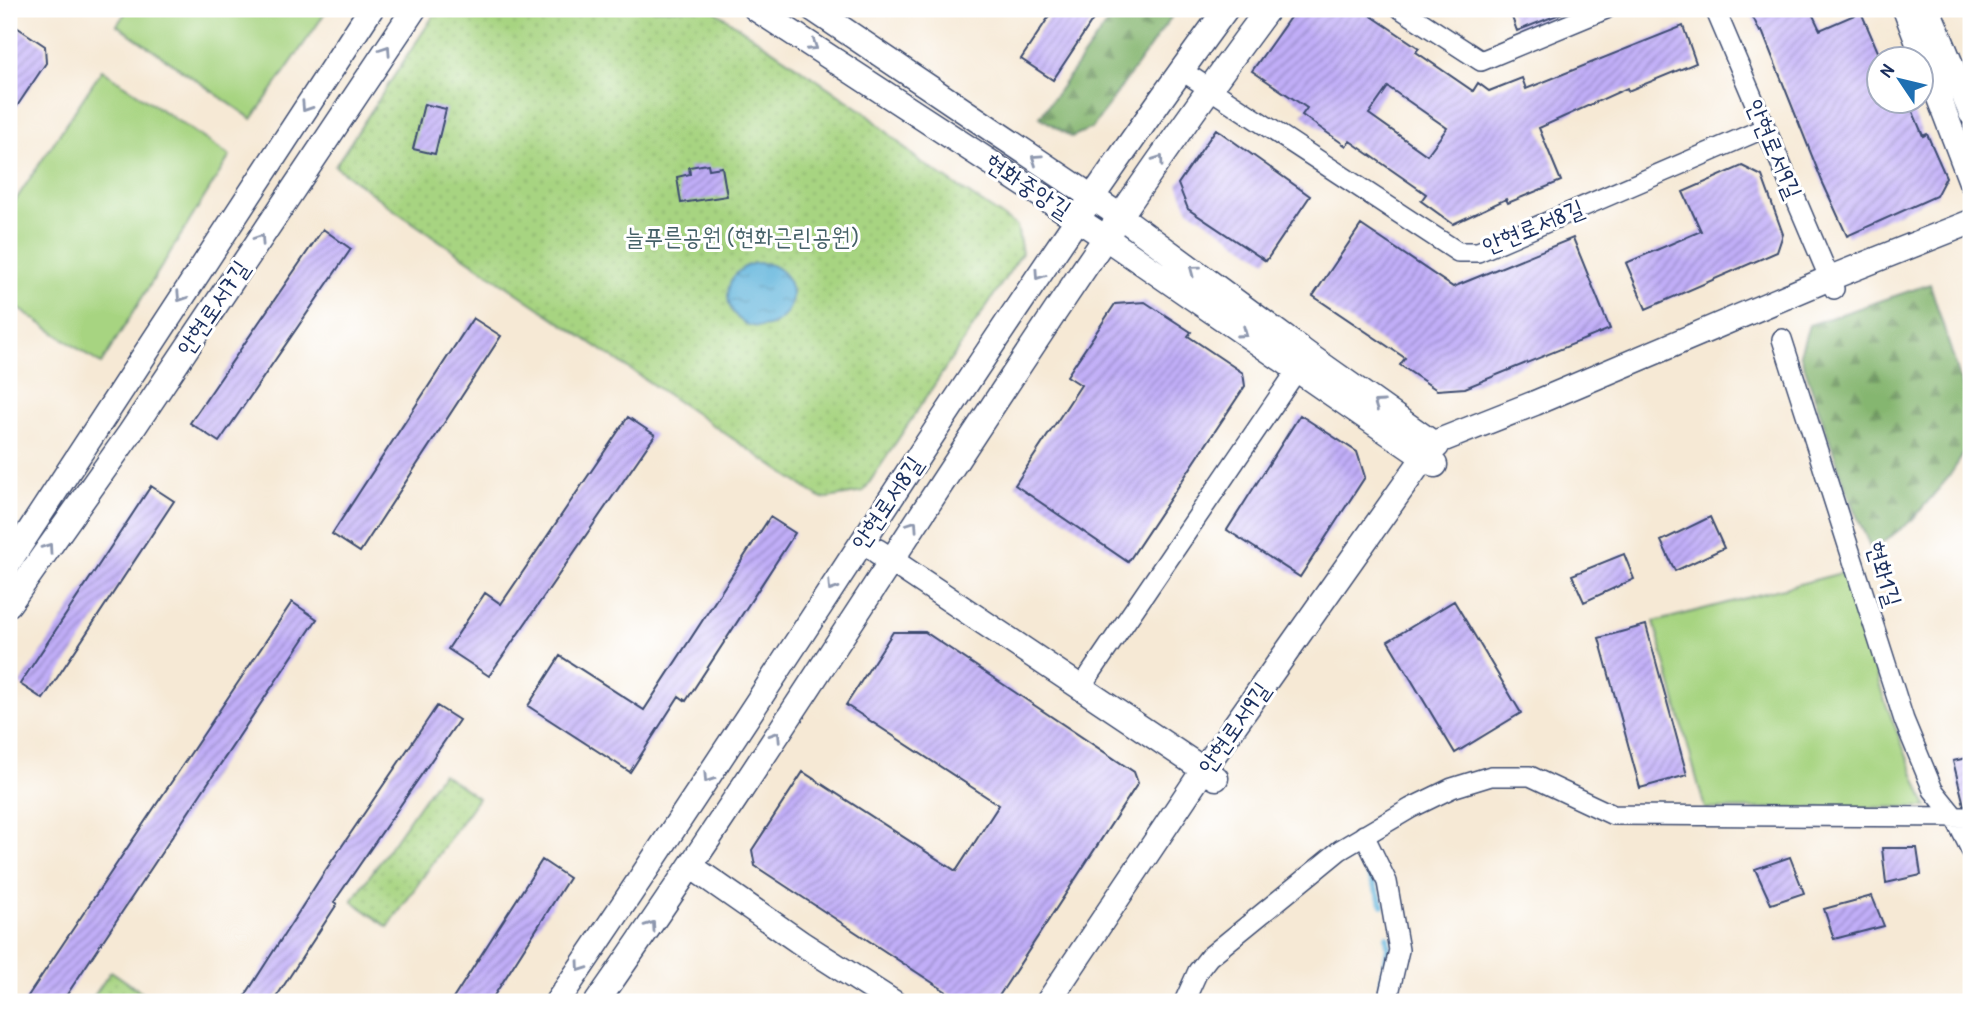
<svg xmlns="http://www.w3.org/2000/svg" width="1980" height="1011" font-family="'Patrick Hand','Poor Story',sans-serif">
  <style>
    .grass { fill: #a7d481; stroke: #618270; stroke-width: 2 }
    .forest { fill: url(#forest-firs); stroke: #507266; stroke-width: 2 }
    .park { fill: url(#park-dots); stroke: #618270; stroke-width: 2 }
    .water { fill: url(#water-ripples); stroke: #3d729c; stroke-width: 2 }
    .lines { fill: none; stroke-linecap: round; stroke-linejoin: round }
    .stream { stroke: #5fb4db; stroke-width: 6 }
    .building { fill: url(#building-hatch); fill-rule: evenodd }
    .minor-casing { stroke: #3c4b70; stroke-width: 22 }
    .tertiary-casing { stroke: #3c4b70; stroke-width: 27 }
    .minor { stroke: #fff; stroke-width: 19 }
    .tertiary { stroke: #fff; stroke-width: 24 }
    .oneway { stroke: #8d97ae }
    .labels { text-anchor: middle; stroke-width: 6; stroke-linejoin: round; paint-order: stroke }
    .street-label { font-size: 24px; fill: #1b2f5e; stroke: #fff }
    .park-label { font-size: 24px; fill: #456168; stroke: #fff }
  </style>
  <defs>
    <pattern id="forest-firs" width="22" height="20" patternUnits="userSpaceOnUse" patternTransform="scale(1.75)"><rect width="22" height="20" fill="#85b66f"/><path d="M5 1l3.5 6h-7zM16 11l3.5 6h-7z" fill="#6c945e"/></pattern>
    <pattern id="park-dots" width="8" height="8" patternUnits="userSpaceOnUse" patternTransform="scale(1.75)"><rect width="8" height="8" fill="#a7d481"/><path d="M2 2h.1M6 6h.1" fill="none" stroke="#8fb672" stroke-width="1.8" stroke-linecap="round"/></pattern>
    <pattern id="water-ripples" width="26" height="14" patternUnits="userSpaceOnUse" patternTransform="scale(1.75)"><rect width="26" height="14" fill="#5fb4db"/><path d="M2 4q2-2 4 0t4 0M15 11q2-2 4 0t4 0" fill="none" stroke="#4e93b5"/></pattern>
    <pattern id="building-hatch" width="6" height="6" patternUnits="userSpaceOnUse" patternTransform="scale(1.75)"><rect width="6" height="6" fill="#c1aef8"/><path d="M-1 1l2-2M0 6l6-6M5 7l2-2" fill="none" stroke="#9c8ecc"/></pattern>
  </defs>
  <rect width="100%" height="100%" fill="#fff"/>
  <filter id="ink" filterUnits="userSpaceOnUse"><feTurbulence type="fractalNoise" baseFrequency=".0143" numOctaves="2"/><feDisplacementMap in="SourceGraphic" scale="14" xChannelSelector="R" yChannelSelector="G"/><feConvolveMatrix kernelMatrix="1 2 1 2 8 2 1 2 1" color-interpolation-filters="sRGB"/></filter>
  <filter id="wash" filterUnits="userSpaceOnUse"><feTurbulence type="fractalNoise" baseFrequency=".00686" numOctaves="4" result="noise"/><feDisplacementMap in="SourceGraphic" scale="28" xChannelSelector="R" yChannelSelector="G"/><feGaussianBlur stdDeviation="1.57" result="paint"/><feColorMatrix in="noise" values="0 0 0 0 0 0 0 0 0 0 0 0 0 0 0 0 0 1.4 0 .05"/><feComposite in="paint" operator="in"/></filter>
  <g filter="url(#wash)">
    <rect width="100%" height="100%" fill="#f6e9d5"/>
    <path class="grass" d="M128,9h200l-76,110 -135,-94z
      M102,70l128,86 -129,208 -92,-62v-92z
      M1845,572l39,127 43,108 -222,2 -51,-187z"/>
    <path class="forest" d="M1117,9h60l-85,119 -21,9 -31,-20z
      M1930,284l41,130v29l-23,35 -36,42 -40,31 -22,-51 -50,-146 9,-29z"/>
    <path class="park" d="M438,9h274l154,104 52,47 99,66 5,27 -159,239 -41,7 -425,-287 -62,-46z
      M442,773l36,25 -90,129 -36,-26z
      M111,971l45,31h-66z"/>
    <path class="water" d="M728 295a32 32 0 1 1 64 0a32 32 0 1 1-64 0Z"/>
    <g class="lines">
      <path class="stream" d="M1366,869l17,36
        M1381,988l7,-41 -1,-10"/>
    </g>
    <g id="blocks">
      <path class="building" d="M1054,9h46l-47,71 -32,-21z
        M1296,9h65l58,39 -3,4 57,39 5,-8 11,8 33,-13 4,11 157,-63 13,37 -68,28 -1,-3 -88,40 22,53 -53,22 -2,-4 -53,25 -32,-23 5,-7 -76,-53 -4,5 -44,-31 5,-7 -55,-37zM1388,87l59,41 -20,27 -58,-41z
        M1509,9h61v1l-53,21z
        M1749,9h61l10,21 41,-18 18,42v48h30l14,34 4,-2 19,43 -10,19 -89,40 -25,-55 -60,-150 -2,1z
        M9,22l36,24 1,17 -37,55z
        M424,104l22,5 -11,45 -22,-5z
        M1216,129l94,67 -44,65 -78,-52 -10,-25z
        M708,164l1,5 13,-2 5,29 -46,7 -4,-26 13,-3 -1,-7z
        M1742,166l20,10 21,58 -6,18 -131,57 -20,-46 75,-32 -18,-39z
        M1361,225l92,62 120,-49 37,91 -145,59 -28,2 -37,-25 5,-7 -92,-62z
        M323,229l28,20 -132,193 -29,-19z
        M1145,302l46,30 -3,4 55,37 2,13 -117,176 -113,-77 66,-100 -14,-9 48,-72z
        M473,318l28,18 -141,216 -28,-18z
        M1300,415l57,37 8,25 -65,100 -73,-47z
        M628,417l27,18 -166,241 -41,-27 37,-56 16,11z
        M151,486l23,15 -131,198 -23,-15z
        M770,517l25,16 -109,168 -7,-5 -49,76 -102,-66 32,-50 84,54z
        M1710,517l14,31 -49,23 -14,-30z
        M1624,554l10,25 -50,23 -12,-27z
        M1454,601l67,112 -66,40 -67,-112z
        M292,602l25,17 -159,239 -96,144h-38z
        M1646,625l41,150 -47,13 -41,-150z
        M893,632h32l209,140 4,11 -143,219h-33l-207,-136 -3,-16 51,-78 153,99 43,-66 -153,-100z
        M437,706l22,14 -125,182 3,2 -64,98h-32l84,-131z
        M1971,757v48h-7l-11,-44z
        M1882,848h35l4,27 -35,8z
        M1790,857l14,36 -33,11 -16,-35z
        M542,860l27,18 -79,124h-39z
        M1872,896l12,30 -50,13 -10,-30z"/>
    </g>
  </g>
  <g filter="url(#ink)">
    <use href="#blocks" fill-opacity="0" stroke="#3c4b70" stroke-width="2"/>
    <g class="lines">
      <g class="minor-casing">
        <path id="minor" d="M1401,9l80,52 125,-52
          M1715,9l119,280
          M1181,70l277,182h20l287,-124
          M1782,339l122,381 29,70 21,26 17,34
          M1082,686l222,-326
          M1364,835l23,47 12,68 -12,52
          M1184,1002l14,-31 11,-14 131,-107 71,-42 41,-20 39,-12h39l83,39 358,2"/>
      </g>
      <g class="tertiary-casing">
        <path id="tertiary" d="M756,9l350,229 329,227
          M813,9l307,207 187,138 130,92
          M1905,9l66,173
          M1928,9l43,104
          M877,551l339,227
          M9,562l362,-553
          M9,604l121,-171 284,-424
          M692,867l109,76 92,59
          M557,1002c226,-329 433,-671 669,-993
          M597,1002c229,-327 432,-672 671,-993
          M1048,1002l156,-233 230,-326 101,-40 295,-125 141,-56"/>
      </g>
      <use href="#minor" class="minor"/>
      <use href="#tertiary" class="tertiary"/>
    </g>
    <defs><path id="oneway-chevron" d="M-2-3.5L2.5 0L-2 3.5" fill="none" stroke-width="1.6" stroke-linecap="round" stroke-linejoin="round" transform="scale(1.75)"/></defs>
    <g class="oneway">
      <use href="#oneway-chevron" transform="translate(813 46) rotate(33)"/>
      <use href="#oneway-chevron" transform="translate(386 50) rotate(-56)"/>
      <use href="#oneway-chevron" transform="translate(306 107) rotate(123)"/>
      <use href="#oneway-chevron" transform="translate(1036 159) rotate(-146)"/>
      <use href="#oneway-chevron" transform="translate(1159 160) rotate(-55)"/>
      <use href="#oneway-chevron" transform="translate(260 239) rotate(-56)"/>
      <use href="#oneway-chevron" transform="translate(1194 270) rotate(-143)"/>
      <use href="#oneway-chevron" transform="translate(1039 275) rotate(124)"/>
      <use href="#oneway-chevron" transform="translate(181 297) rotate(123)"/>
      <use href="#oneway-chevron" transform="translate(1243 333) rotate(35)"/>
      <use href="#oneway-chevron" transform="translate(1378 404) rotate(-145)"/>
      <use href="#oneway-chevron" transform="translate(913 525) rotate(-56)"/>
      <use href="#oneway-chevron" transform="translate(48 548) rotate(-55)"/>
      <use href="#oneway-chevron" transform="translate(832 587) rotate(123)"/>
      <use href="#oneway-chevron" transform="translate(776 736) rotate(-57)"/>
      <use href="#oneway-chevron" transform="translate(708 778) rotate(123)"/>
      <use href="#oneway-chevron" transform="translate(651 926) rotate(-55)"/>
      <use href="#oneway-chevron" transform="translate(581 967) rotate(125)"/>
    </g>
  </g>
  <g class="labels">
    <g class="street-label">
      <text transform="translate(1774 149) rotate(67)" y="8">안현로서9길</text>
      <text transform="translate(1028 186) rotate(33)" y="8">현화중앙길</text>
      <text transform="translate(1533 227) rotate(-22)" y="8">안현로서8길</text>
      <text transform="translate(213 308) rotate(-56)" y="8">안현로서7길</text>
      <text transform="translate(887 503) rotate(-56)" y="8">안현로서8길</text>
      <text transform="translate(1884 574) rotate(73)" y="8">현화1길</text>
      <text transform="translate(1234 728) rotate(-55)" y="8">안현로서9길</text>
    </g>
    <g class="park-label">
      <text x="742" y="245">늘푸른공원 (현화근린공원)</text>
    </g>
  </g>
  <rect width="1980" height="1011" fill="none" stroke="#fff" stroke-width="35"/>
  <g transform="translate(1900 80) rotate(305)"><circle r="33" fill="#ffffff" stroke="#a4acbf" stroke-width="2"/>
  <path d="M0-5L12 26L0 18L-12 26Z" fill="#1f6fb2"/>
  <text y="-10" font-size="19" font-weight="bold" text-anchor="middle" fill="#1b2f5e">N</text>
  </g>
</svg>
